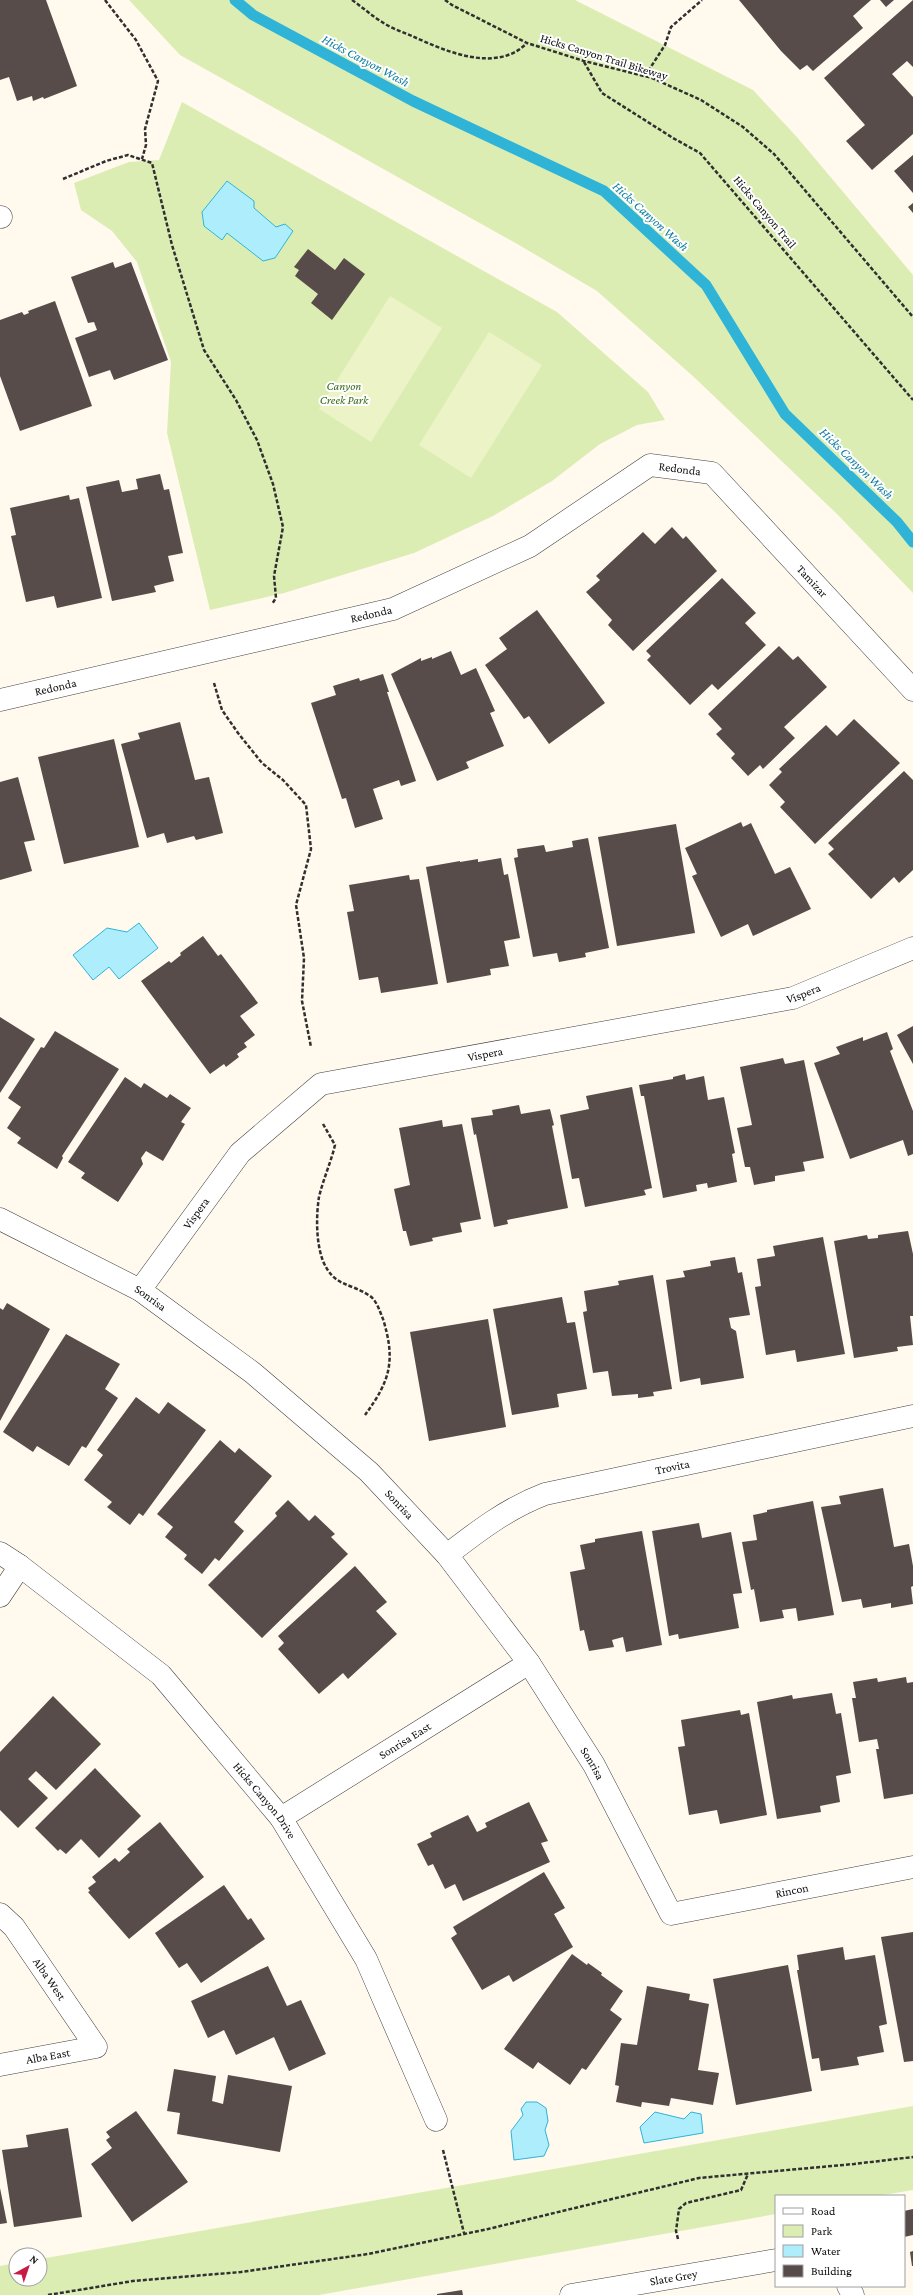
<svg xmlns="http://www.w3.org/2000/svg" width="913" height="2295" font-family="'Crimson Pro',serif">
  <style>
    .green { fill: #dcedb4 }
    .pitch { fill: #ecf3c7 }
    .water { fill: #aeedfb; stroke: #2fb4d8 }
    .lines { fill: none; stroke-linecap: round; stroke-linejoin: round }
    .stream { stroke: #2fb4d8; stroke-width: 11 }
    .building { fill: #574c49 }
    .minor-casing { stroke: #414141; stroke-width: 23 }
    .tertiary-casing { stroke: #414141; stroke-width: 23 }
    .path { stroke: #303030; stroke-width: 2.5; stroke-dasharray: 4 2; stroke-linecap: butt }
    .minor { stroke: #fff; stroke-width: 22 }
    .tertiary { stroke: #fff; stroke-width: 22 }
    .labels { text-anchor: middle; stroke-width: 4; stroke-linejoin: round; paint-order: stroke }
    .street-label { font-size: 12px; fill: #0e0e0e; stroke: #fff }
    .park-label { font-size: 12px; font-style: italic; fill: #396b18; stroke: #fff }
    .water-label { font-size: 13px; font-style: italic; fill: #0d7da2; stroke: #fff }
  </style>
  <rect width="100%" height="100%" fill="#fff9ee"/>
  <path class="green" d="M129,0h446l178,90 43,46 117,139v318l-75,-78 -143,-137 -98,-87 -78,-46 -339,-190z
    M182,102l375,210 91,80 17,28 -28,5 -37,19 -48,37 -59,35 -79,37 -130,40 -74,17 -43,-177 4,-71 -34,-100 -25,-31 -31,-21 -7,-27 55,-21 30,-2z
    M913,2106v84l-36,6h-101v18l-457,81h-319v-29l16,-3v16h24v-20z"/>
  <path class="pitch" d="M390,296l52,32 -71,114 -52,-33z
    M489,332l53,33 -71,113 -52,-33z"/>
  <path class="water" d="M227,181l27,20v7l22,19 9,-3 8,7 -18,27 -12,3 -36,-28 -5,7 -18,-14 -2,-14z
    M139,923l19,25 -39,31 -10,-12 -16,13 -20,-25 34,-27 20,4z
    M526,2102h11l9,6 2,13 -3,9 4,15 -5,11 -30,4 -3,-29 12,-16 -2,-6z
    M655,2112l29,7 7,-7 10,2 2,19 -59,10 -4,-16z"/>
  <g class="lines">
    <path class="stream" d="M235,0l18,15 160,86 191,90 102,94 79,129 112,108 16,20"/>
  </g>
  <path class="building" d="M0,0h46l31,86 -33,13 -1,-2 -10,4 -1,-5 -15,5 -8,-24 -9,3z
    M739,0h132l-18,16 10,12 -50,43 -6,-6 -7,5 -19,-19z
    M880,0h14l-8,7z
    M913,0v67l-6,-6 -15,13 21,23v37l-41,36 -26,-29 19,-16 -41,-47z
    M913,155v38l-19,-22z
    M913,203v10l-5,-6z
    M308,249l27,21 9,-12 21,16 -33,46 -21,-17 7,-9 -23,-18 4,-6 -5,-3z
    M113,262l2,6 16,-6 37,98 -54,20 -4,-10 -21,7 -14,-39 22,-8 -3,-8 -6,1 -17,-46z
    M55,301l37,105 -72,25 -20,-55v-56l22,-8 2,3 5,-2 -1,-2z
    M160,474l4,16 5,-1 14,64 -15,3 6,25 -20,5 2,6 -44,9 -26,-114 33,-7 3,12 16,-3 -2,-10z
    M69,495l1,5 9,-2 23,100 -45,10 -3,-12 -28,6 -15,-66 5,-1 -6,-27z
    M672,527l11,12 3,-3 31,35 -84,80 -25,-26 4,-5 -26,-28 14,-12 -4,-4 47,-44 12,12z
    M722,578l34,35 -11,10 21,22 -48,45 -6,-6 -22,21 -43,-45 4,-4 -5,-5z
    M537,610l68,93 -56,41 -20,-28 -5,3 -39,-54 22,-16 -8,-11z
    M779,646l14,14 5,-4 29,31 -43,40 11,11 -32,31 -3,-4 -12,11 -17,-18 4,-4 -19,-20 6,-5 -14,-15z
    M451,651l10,24 15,-7 19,43 -5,2 14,33 -38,16 3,6 -32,13 -46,-107 30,-16v3l11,-4v2z
    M383,674l6,18h-2l29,89 -15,5 -2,-6 -26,9 10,30 -28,9 -9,-30 -4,1 -31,-96 25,-8 -3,-9 26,-8 1,3z
    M854,719l46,44 -85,81 -35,-37 5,-5 -16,-17 13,-13 -3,-3 47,-44 11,11z
    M180,722l15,58 14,-3 14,56 -27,7 -2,-4 -27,7 -3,-10 -17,5 -26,-94 19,-5 -2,-6z
    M114,739l25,108 -75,17 -26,-107z
    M904,771l9,9v90l-14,13 -5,-6 -23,22 -43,-45 6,-5 -6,-6z
    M18,777l17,63 -11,2 8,29 -32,9v-98z
    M741,822l2,5 8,-4 24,51 15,-7 21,42 -58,27 -5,-12 -27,13 -29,-61 5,-2 -12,-26z
    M676,824l19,109 -78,13 -19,-109z
    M588,838l21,110 -24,5 1,4 -27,5 -2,-9 -24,4 -19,-99 4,-1 -1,-8 27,-4 2,7 27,-5 -1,-6z
    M501,858l3,17 4,-1 12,64 -16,3 5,25 -19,3 1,6 -44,8 -21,-116 34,-6v1l18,-3v3z
    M409,875l1,5 9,-1 19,105 -57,9 -3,-16 -19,3 -12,-68 7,-1 -5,-26z
    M203,936l15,20 3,-2 37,49 -18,13 15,19 -11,8 3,4 -10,7 2,3 -13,10 -2,-3 -14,10 -69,-93 28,-20 2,2 10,-8 -1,-2z
    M0,1017l35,22 -35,54z
    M913,1026v38l-16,-29z
    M55,1031l64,38 -57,87 1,2 -6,11 -40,-26 4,-5 -14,-10 14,-21 -13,-9 33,-51 3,1z
    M887,1032l6,17 -3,2 23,60v43l-5,2 -5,-16 -53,19 -36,-96 26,-9 -4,-7 27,-10v4z
    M783,1058l2,6 19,-4 20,98 -21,4 2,9 -30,5v5l-21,4 -4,-18h-5l-8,-39 15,-3 -12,-58z
    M685,1074l1,6 18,-4 4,24 16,-3 11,56 -3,1 5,28 -29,6 -1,-5 -11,2 1,6 -34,7 -19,-102h-3l-2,-11 34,-6v-2z
    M125,1077l16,11 3,-5 23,15 3,-4 21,14 -10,14 4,2 -22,37 -17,-10 -5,7 2,6 -25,38 -37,-24 4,-5 -17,-11z
    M632,1087l20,101 -8,2 2,5 -61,12 -6,-29 -7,1 -12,-64 29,-6 -3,-13z
    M519,1105l2,9 29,-5 4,16 -2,1 16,82 -61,12 1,4 -14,3 -18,-93 -2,1 -3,-17 22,-3 -1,-5z
    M442,1120l1,7 19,-3 19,95 -21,4 2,9 -30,6 1,3 -23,5 -4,-15h-3l-9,-42 16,-4 -11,-57z
    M908,1231l5,23v62h-3l3,29 -16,2 1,4 -44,7 -20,-117 33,-6 1,4 10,-1v-3z
    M823,1237l22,117 -48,8 -2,-12 -29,5 -11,-68 6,-1 -4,-27 18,-3 -2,-10z
    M735,1257l3,16 4,-1 8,43 -21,3 2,10 5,3 8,47 -43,7 -1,-7 -20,4 -14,-102 19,-3 -2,-6 28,-5 -1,-5z
    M653,1275l19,114 -19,3 1,4 -16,2v-4l-26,2 -4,-25 -15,2 -10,-61 4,-1 -3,-20 35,-6 -1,-4z
    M562,1297l5,26 8,-1 12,67 -30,5 2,13 -47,8 -19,-106z
    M7,1303l43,26 -50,92v-113l3,2z
    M488,1319l18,108 -77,14 -19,-109z
    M66,1334l54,30 -15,25 13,9 -32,50 -4,-2 -13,20 -32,-20 -4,6 -30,-20z
    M136,1397l23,17 9,-12 38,28 -63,86 -4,-3 -9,12 -23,-18 5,-5 -28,-22 19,-25 -6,-5z
    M220,1440l15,13 4,-5 33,28 -38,46 10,9 -25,30 -4,-3 -13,16 -18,-15 3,-4 -22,-18 8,-10 -16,-13z
    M883,1488l11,59 15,-3 4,22v20l-2,1 2,17 -22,4v-5l-28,5 -2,-9 -19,3 -21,-95 20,-3 -2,-8z
    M288,1500l21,21 6,-6 20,19 -4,3 17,17 -86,84 -54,-53 69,-69 -2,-3z
    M813,1501l21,114 -36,6 -2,-13 -14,2 2,8 -24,4 -6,-33 -3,1 -9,-48 15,-2 -4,-25 14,-3v-2z
    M699,1523l3,15 29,-6 11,61 -9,1 6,34 -60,11 -1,-5 -9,2 -17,-105z
    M642,1531l20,114 -36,7 -3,-15 -11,3 2,7 -25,4 -5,-21 -4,1 -10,-59 15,-3 -5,-24 15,-3v-3z
    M355,1566l32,36 -11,9 21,23 -49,45 -5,-6 -24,21 -41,-45 6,-6 -6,-7z
    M906,1677l1,6 6,-1v112l-29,5 -8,-50h3l-2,-10 -18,3 -7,-44h4l-3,-16 24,-4 1,4z
    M832,1693l4,21 5,-1 10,60 -15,3 4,26 -20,4 1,6 -44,7 -20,-117 35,-7 1,4z
    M53,1696l48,48 -45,46 -20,-19 -8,8 20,19 -30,30 -18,-18v-58z
    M740,1710l1,5 8,-2 18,102 -47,9 -3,-14 -28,5 -11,-68 7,-1 -4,-26z
    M95,1768l46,48 -42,42 -18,-19 -15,15 -6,-5 -2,2 -23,-23z
    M529,1802l19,39 -7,2 9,19 -87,39 -8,-17 -10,5 -12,-25 -5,2 -11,-22 15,-7 -2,-4 38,-18 9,17 10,-5 -2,-4z
    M160,1822l44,55 -75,62 -41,-47 2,-1 -2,-3 8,-6 -4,-5 23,-19 4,4 11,-10 -3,-3z
    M544,1872l21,36 -11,6 19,33 -60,35 -4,-7 -27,15 -31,-52 6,-4 -4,-7z
    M224,1885l24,35 3,-2 14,21 -64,44 -14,-20 -8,5 -24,-35z
    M913,1932v129l-9,1 -23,-125z
    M843,1947l2,13 30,-5 12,69 -8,2 5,26 -27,5 2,8 -38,6 -2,-13 -7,1 -15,-89h2l-2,-15z
    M572,1954l15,11 1,-2 14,10 -1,2 22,16 -13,19 12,9 -36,51 -4,-2 -12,17 -32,-23 -5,7 -29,-20z
    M788,1965l24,126 -76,14 -23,-126z
    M268,1966l19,40 14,-6 25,54 -37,17 -15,-34 -38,18 -12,-25 -16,8 -17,-37z
    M647,1986l43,8 -1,6 20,4 -11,66 21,3 -6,32 -42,-7 -2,8 -27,-4 -1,5 -25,-5 3,-16 -4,-1 6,-42 16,2z
    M174,2069l42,7 -4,25 11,3 5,-29 64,11 -12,66 -103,-18 3,-21 -13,-2z
    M136,2111l52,71 -56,40 -41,-58 21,-16 -6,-8 4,-3 -4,-5z
    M68,2128l14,89 -68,10 -12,-77 26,-3 -2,-12z
    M0,2188l7,35 -7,1z
    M913,2209v26l-9,2v-26z
    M913,2251v15h-1l-2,-14z
    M462,2290l1,5h-26v-1z"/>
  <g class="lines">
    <g class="minor-casing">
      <g id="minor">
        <path d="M0,217h1"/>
        <path id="s1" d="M0,700l393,-91 137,-63 120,-81 62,8 201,217"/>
        <path id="s2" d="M0,1219l140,71 113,83 116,99 78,83 82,108 65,102 77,149 242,-47"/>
        <path id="s3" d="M140,1290l100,-137 81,-69 472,-86 120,-50"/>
        <path id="s4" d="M447,1555c31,-24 61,-47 98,-61l368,-78"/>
        <path d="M0,1596l20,-30"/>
        <path id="s5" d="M281,1818l248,-155"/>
        <path id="s6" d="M0,1914l14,13 82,120 -96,18"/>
        <path d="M848,2286l5,9"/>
        <path id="s7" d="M571,2295l205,-35"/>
      </g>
    </g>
    <g class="tertiary-casing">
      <g id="tertiary">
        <path id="s8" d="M0,1553l20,13 141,109 120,143 85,141 70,161"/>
      </g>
    </g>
    <path class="path" d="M105,0l31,40 22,41 -13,48 1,16 -4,14
      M352,0c10,7 19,15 30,22 9,6 20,10 30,14 33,15 84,38 115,7
      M445,0l7,5 75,38 57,18 68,17 49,22 42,27 31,27 139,163
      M584,62l18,31 71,45 27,15 213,247
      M645,76l20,-31 6,-18 31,-27
      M63,179l43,-18 22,-6 24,8 20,82 32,105 32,50 21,40 16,44 10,43 -9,49 2,22 -4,6
      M214,683l8,27 16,23 24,30 21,17 23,25 5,44 -15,56 8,53 -2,43 9,46
      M323,1124l12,21c-4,17 -12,35 -16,52 -3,19 -3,46 4,64 11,26 26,21 47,35 7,5 10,16 13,23 13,42 7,62 -18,96
      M443,2150l21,83
      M678,2239l-2,-8 3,-22 7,-6 55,-13 7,-16
      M48,2295l85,-14 108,-9 127,-18 120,-25 211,-51 155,-14 59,-7"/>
    <use href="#minor" class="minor"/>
    <use href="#tertiary" class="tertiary"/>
  </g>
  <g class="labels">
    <g class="street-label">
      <text transform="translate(604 57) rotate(17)" y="4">Hicks Canyon Trail Bikeway</text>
      <text transform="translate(765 212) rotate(50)" y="4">Hicks Canyon Trail</text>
      <text dy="4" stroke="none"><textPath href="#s1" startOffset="729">Redonda</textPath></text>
      <text dy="4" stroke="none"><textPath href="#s1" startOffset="909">Tamizar</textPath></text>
      <text dy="4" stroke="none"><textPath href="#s1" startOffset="381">Redonda</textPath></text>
      <text dy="4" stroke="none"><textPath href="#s1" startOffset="57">Redonda</textPath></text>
      <text dy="4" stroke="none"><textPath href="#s3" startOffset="767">Vispera</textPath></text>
      <text dy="4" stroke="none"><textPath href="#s3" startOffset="443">Vispera</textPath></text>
      <text dy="4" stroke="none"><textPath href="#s3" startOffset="95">Vispera</textPath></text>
      <text dy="4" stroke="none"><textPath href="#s2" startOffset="170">Sonrisa</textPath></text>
      <text dy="4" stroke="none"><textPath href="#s4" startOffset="246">Trovita</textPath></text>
      <text dy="4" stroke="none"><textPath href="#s2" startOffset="494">Sonrisa</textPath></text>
      <text dy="4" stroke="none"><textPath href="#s5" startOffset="146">Sonrisa East</textPath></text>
      <text dy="4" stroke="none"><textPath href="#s2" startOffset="818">Sonrisa</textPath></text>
      <text dy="4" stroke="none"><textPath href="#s8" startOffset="365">Hicks Canyon Drive</textPath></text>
      <text dy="4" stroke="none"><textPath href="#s2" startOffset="1111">Rincon</textPath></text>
      <text dy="4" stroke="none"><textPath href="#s6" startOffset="82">Alba West</textPath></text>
      <text transform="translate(48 2056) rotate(-10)" y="4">Alba East</text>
      <text dy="4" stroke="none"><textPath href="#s7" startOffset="104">Slate Grey</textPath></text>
    </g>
    <g class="park-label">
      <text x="344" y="390">Canyon<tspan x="344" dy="14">Creek Park</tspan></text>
    </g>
    <g class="water-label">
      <text transform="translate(366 60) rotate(28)" y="5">Hicks Canyon Wash</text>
      <text transform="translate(651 216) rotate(42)" y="5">Hicks Canyon Wash</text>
      <text transform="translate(857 463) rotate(44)" y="5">Hicks Canyon Wash</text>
    </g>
  </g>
  <rect x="775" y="2195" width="130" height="92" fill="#ffffff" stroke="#9f9f9f"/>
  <rect x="783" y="2208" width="20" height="6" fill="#ffffff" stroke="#9f9f9f"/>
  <text x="811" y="2215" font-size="12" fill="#0e0e0e">Road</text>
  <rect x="783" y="2225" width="20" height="12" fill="#dcedb4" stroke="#9f9f9f"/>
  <text x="811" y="2235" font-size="12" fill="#0e0e0e">Park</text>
  <rect x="783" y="2245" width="20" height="12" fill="#aeedfb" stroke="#9f9f9f"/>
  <text x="811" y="2255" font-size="12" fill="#0e0e0e">Water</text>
  <rect x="783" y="2265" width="20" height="12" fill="#574c49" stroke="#9f9f9f"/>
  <text x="811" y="2275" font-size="12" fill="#0e0e0e">Building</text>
  <g transform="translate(28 2267) rotate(40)"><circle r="19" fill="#ffffff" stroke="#9f9f9f"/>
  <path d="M0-3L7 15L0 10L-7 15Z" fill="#c91a43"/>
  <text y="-6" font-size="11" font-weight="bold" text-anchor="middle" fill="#0e0e0e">N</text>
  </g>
</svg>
